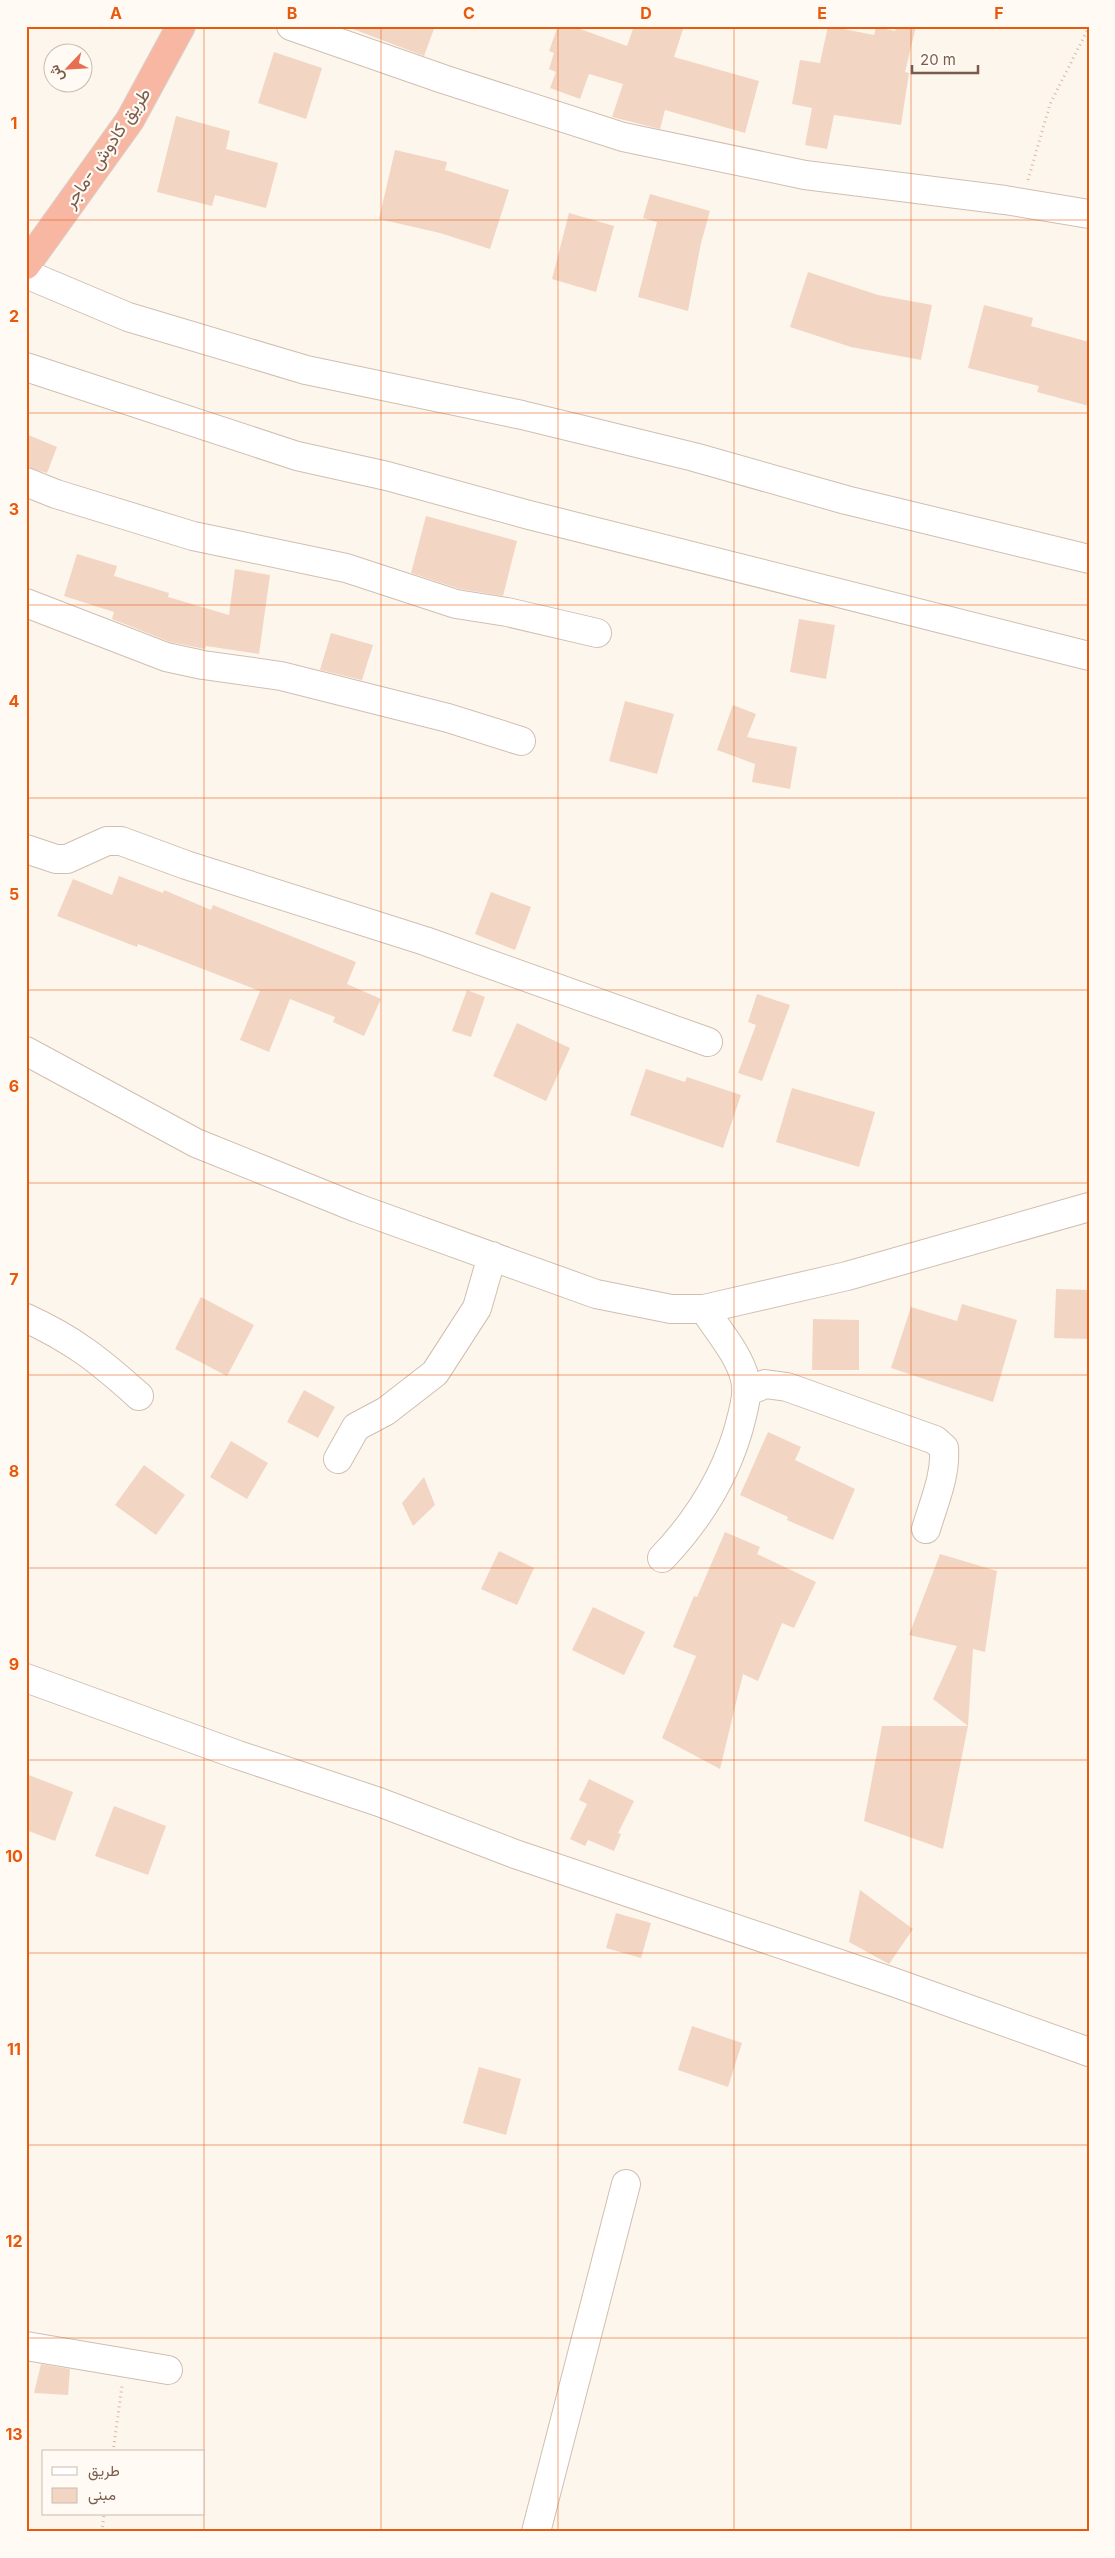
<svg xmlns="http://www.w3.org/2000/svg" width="1115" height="2558" font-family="Inter,Vazirmatn,sans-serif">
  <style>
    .building { fill: #f3d5c3 }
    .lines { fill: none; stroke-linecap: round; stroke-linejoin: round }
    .minor-casing { stroke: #d1beb0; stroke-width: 30 }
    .highway-casing { stroke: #dad1cd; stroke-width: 30 }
    .path { stroke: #d9b8a5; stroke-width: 3; stroke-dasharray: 1 4; stroke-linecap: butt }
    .minor { stroke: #fff; stroke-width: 28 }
    .highway { stroke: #f7b7a3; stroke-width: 28 }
    .grid { fill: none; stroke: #e8590c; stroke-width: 1; stroke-opacity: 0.55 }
    .labels { text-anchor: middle; stroke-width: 4.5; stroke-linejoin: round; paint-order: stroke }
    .street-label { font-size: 18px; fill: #7a5c4d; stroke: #fffaf3 }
    .neatline { fill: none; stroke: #e8590c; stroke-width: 2 }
    .grid-label { font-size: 16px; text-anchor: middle; font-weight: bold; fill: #e8590c }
  </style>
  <rect width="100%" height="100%" fill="#fdf6ec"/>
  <path class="building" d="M345,26h90l-11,30z
    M558,26h14l55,20 7,-20h50l-10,31 85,24 -14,52 -80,-23 -5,19 -48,-12 11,-33 -34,-10 -9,25 -30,-11 6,-16 -7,-3 5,-16 -5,-2z
    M828,26l46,9 2,-8 19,4 2,-5h19l-11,46 4,1 -8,52 -67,-10 -7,34 -22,-4 7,-37 -20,-4 8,-44 20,3z
    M274,52l48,16 -16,51 -48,-16z
    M176,116l54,15 -4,18 52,14 -12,45 -51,-13 -3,11 -55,-14z
    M395,150l52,12 -2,8 64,20 -19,59 -50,-16 -61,-14z
    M650,194l60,17 -9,32 -13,68 -50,-14 19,-75 -14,-4z
    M569,213l45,13 -18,66 -44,-13z
    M808,272l70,23 54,10 -11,55 -70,-13 -61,-20z
    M984,305l49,13 -2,8 58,16v64l-52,-14 2,-6 -71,-18z
    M26,434l31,13 -10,26 -21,-6z
    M426,516l91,25 -14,55 -43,-7 -49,-16z
    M77,554l40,12 -3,10 55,17 -1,4 61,18 6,-46 35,6 -11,79 -53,-8 -1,3 -35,-7 -58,-23 2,-7 -50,-16z
    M799,619l36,6 -9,54 -36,-7z
    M331,633l42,12 -11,35 -42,-10z
    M625,701l49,13 -17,60 -48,-13z
    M733,705l23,9 -9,23 50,10 -7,42 -38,-7 3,-18 -38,-14z
    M119,876l44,17 1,-3 47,20 2,-5 143,57 -9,22 34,15 -17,37 -31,-14 2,-5 -45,-18 -21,53 -29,-12 20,-49 -122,-47 -1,3 -80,-31 16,-37 39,16z
    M491,892l40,15 -16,43 -40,-16z
    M467,990l18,7 -14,40 -19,-6z
    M757,994l33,11 -28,76 -24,-8 18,-48 -8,-3z
    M517,1023l53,25 -24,53 -53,-25z
    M646,1069l39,13 2,-5 54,18 -18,53 -93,-33z
    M792,1088l83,24 -16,55 -83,-25z
    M1056,1289l33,1v49l-35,-1z
    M201,1297l53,28 -27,51 -52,-27z
    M962,1304l55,16 -24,82 -102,-34 20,-61 46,14z
    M813,1319l46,1v50h-47z
    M304,1390l31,17 -17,31 -31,-16z
    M768,1432l33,15 -6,13 60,29 -22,51 -46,-20 1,-3 -48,-22z
    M231,1441l37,22 -21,36 -37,-22z
    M144,1465l41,30 -29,40 -41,-30z
    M424,1477l11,28 -22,21 -11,-23z
    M725,1532l35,15 -3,7 59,28 -22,46 -12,-5 -24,58 -15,-7 -23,95 -58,-31 34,-82 -23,-9 21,-51 3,1z
    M499,1551l35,17 -17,37 -36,-16z
    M940,1554l57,17 -12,81 -12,-3 -5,77 -35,-27 24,-53 -48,-11z
    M593,1607l52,25 -21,43 -52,-25z
    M882,1726h86l-25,123 -79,-28z
    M26,1774l47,18 -18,49 -29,-11z
    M589,1779l45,22 -16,32 3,1 -7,17 -26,-11 -3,6 -15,-7 17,-35 -8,-4z
    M114,1806l52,20 -18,49 -53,-19z
    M860,1890l53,39 -24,35 -40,-22z
    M616,1913l35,10 -10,35 -35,-10z
    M692,2026l50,17 -14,44 -50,-17z
    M479,2067l42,12 -15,56 -43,-12z
    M41,2364l29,5 -2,26 -34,-2z"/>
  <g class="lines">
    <g class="minor-casing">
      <path id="minor" d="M291,26l152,53 180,58 182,38 200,25 84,14
        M26,274l102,43 178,53 216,45 172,42 152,43 243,59
        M26,367l271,89 90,20 142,39 560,141
        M26,482l30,12 137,42 153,32 110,36 51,8 90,21
        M26,603l140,54 37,8 78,11 167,42 73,23
        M26,849l30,10h11l40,-18h14l65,24 239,76 283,101
        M26,1051l170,92 67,27 94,38 239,86 75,15h33l143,-33 242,-69
        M26,1318c48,22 74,43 113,78
        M747,1392l18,-8 22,3 148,53 9,8c2,28 -10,54 -18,81
        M338,1459l18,-32 30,-16 49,-38 42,-65 15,-52
        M662,1558c39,-41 67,-87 80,-142 3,-13 6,-24 3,-37 -6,-25 -27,-48 -41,-70
        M26,1678l212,77 141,47 136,52 378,128 196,70
        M26,2346l142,24
        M536,2532l90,-348"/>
    </g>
    <g class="highway-casing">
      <path id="highway" d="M26,265l104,-145 51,-94"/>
    </g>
    <path class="path" d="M1028,180l22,-76 39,-77
      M113,2452l9,-66
      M102,2532l2,-18"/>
    <use href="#minor" class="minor"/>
    <use href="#highway" class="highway"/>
  </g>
  <path class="grid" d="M204,26v2506M381,26v2506M558,26v2506M734,26v2506M911,26v2506M26,220h1063M26,413h1063M26,605h1063M26,798h1063M26,990h1063M26,1183h1063M26,1375h1063M26,1568h1063M26,1760h1063M26,1953h1063M26,2145h1063M26,2338h1063"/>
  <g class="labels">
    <g class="street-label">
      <text transform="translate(107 148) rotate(-56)" y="6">طريق كادوش -ماجر</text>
    </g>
  </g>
  <rect width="1115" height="2558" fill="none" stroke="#fffaf3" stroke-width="55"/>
  <rect x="42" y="2450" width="162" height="65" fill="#fffaf3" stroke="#cabbb1"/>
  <rect x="52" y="2467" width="25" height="8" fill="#ffffff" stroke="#cabbb1"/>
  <text x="88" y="2476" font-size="15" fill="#7a5c4d">طريق</text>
  <rect x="52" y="2488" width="25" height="15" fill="#f3d5c3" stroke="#cabbb1"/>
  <text x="88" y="2500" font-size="15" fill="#7a5c4d">مبنى</text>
  <g transform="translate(68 68) rotate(245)"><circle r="24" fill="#fffaf3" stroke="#cabbb1"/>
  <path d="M0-4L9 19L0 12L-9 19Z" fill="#e76f51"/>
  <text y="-8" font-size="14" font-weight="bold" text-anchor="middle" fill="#7a5c4d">ش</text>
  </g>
  <path d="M912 65v8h66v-8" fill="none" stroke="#7a5c4d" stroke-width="2.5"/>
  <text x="920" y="65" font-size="15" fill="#7a5c4d" stroke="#fffaf3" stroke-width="4" paint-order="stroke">20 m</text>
  <rect x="28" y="28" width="1060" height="2502" class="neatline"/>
  <g class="grid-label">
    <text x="116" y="19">A</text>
    <text x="292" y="19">B</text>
    <text x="469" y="19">C</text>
    <text x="646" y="19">D</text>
    <text x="822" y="19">E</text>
    <text x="999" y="19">F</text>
    <text x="14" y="129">1</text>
    <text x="14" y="322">2</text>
    <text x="14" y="515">3</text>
    <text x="14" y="707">4</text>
    <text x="14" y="900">5</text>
    <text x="14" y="1092">6</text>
    <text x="14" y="1285">7</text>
    <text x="14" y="1477">8</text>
    <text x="14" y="1670">9</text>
    <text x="14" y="1862">10</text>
    <text x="14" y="2055">11</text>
    <text x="14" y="2247">12</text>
    <text x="14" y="2440">13</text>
  </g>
</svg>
